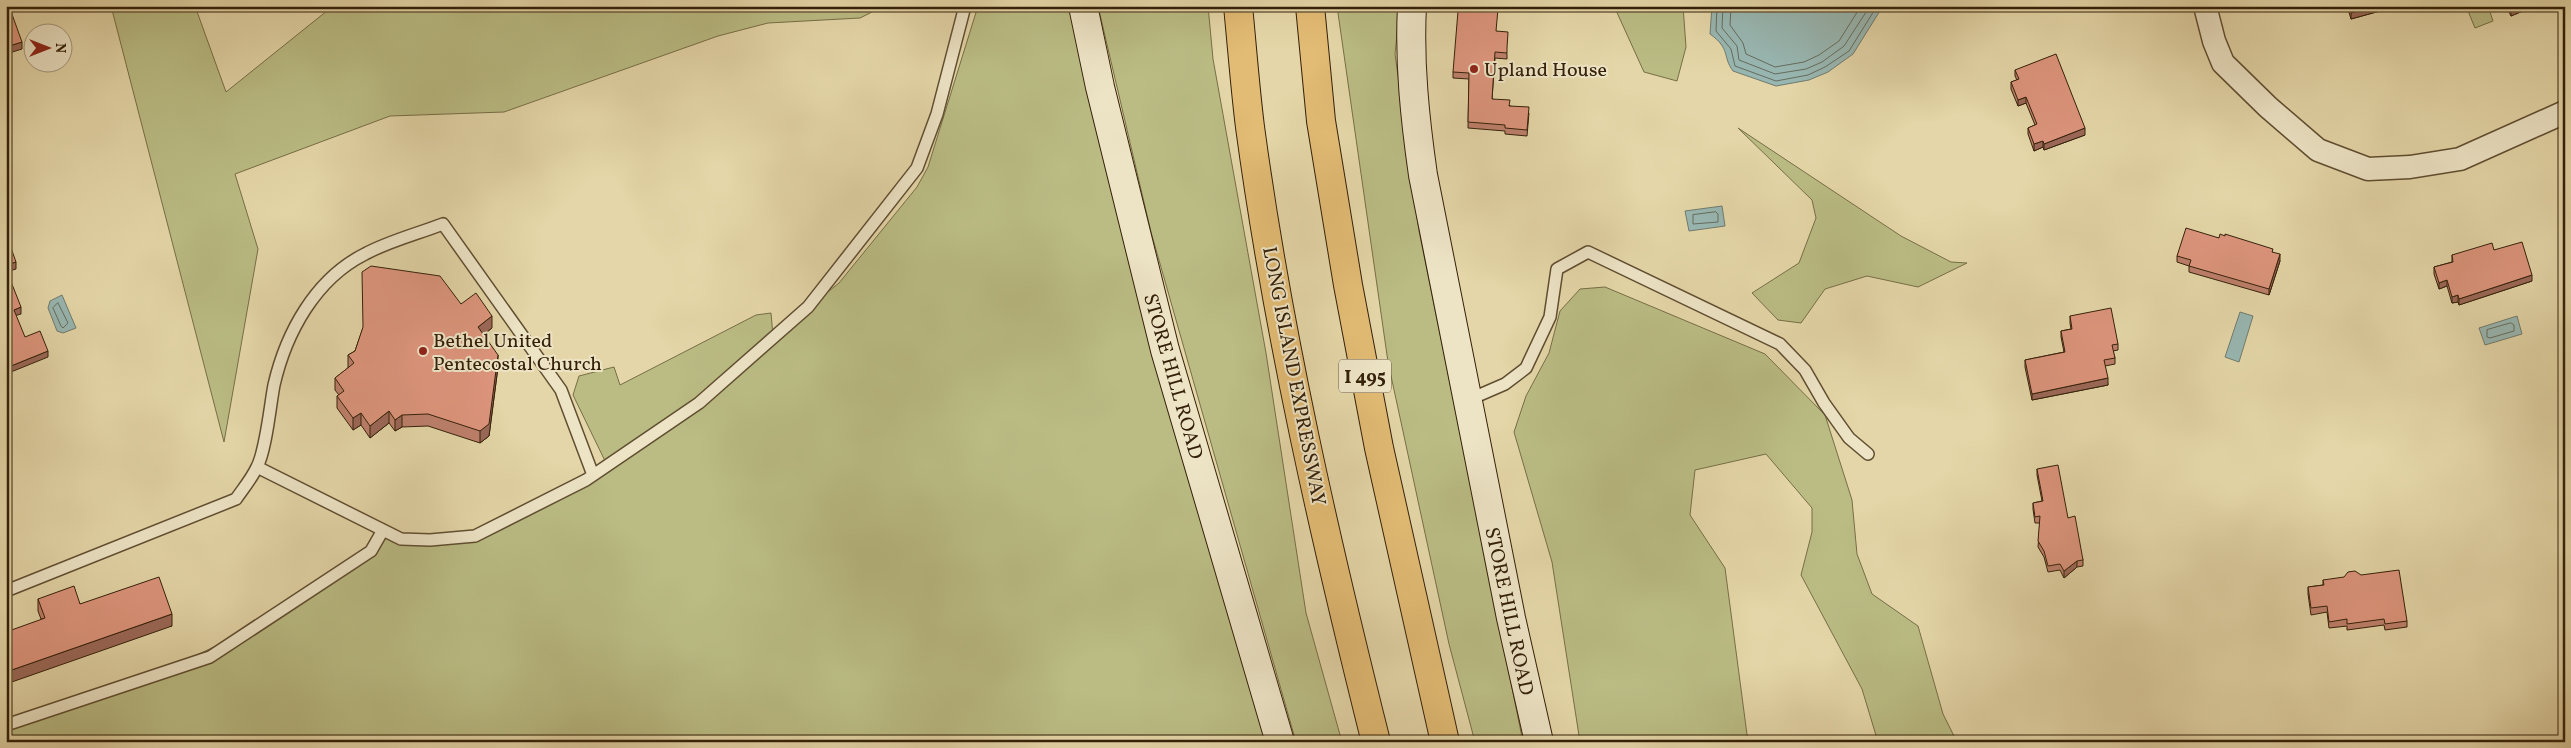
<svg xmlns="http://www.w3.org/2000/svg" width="2571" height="748" font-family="Vollkorn,serif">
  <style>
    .green { fill: #babc84; stroke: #776e46 }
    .water { fill: #98b7b2; stroke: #707b6e }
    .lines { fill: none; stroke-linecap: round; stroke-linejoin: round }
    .shore { stroke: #666c5e; stroke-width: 1 }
    .lane-casing { stroke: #604e31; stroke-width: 14 }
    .street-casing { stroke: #604e31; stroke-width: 25 }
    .secondary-casing { stroke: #342009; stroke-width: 30 }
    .highway-casing { stroke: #342009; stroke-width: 30 }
    .lane { stroke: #ede4c6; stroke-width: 11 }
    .street { stroke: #ede4c6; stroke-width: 22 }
    .secondary { stroke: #ede4c6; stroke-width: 28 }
    .highway { stroke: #e2bb74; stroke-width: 28 }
    .wall { fill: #be806c; stroke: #342009 }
    .shaded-wall { fill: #9b6858; stroke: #342009 }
    .building { fill: #dd957d; stroke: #342009 }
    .poi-dot { fill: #8f2418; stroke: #ede4c6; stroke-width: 2 }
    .labels { text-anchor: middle; stroke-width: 4; stroke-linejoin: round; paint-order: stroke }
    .shield { fill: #ede4c6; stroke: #6c5b42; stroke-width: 1 }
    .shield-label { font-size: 19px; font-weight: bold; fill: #342009 }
    .poi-label { font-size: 20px; fill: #342009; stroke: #ede4c6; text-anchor: start }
    .street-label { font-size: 20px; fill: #342009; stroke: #ede4c6 }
  </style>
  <rect width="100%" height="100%" fill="#e4d6a8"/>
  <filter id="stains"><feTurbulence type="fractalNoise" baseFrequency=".004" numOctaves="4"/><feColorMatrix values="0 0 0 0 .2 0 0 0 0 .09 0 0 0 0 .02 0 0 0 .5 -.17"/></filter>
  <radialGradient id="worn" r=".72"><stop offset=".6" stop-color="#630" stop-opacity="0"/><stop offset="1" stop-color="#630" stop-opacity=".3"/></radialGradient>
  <path class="green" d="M111,6h84l31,86 107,-86h551l-24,12 -92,5 -50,13 -214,76 -114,4 -155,58 23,75 -34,193z
    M978,6h105l197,736h-1274v-17l145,-48 94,-45 147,-100 30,10 57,-12 128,-65 -34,-70 6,-19 35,-9 6,18 136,-70 15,-2 2,23 66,-53 78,-96 11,-20z
    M1098,6h110l5,53 53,294 40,260 36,129h-46l-145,-510z
    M1337,6h63l-5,48 24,177 104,511h-48l-26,-98 -61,-282z
    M1614,6h69l3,41 -9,34 -33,-9z
    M2466,6h22l5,15 -18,7z
    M1738,128l163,108 50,26 16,1 -49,24 -51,-11 -42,13 -24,34 -23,-3 -26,-27 47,-30 17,-45 -4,-18z
    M1605,287l160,67 60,61 27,85 5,54 15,40 46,32 25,88 14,28h-79l-16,-53 -61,-114 11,-43v-24l-46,-54 -71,16 -5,45 35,53 23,174h-168l-28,-180 -38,-130 12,-36 23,-43 11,-42 20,-22z"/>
  <path class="water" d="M1712,6h171l-30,48 -25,18 -19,8 -33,6 -43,-15c-11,-15 -2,-22 -23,-37z
    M1722,206l3,20 -36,5 -4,-20z
    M62,295l14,33 -13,5 -6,-2 -9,-23 2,-7z
    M2240,312l13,4 -14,46 -14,-5z
    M2517,316l5,18 -37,11 -6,-17z"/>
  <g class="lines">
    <path class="shore" d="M1717,6l-1,25 15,18 4,17 41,15 32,-6 17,-8 24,-16 28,-45
      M1723,6l-1,22 15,18 2,14 36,14 31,-5 16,-7 22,-16 26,-40
      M1731,6l-1,19 13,18 3,11 29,13 29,-5 15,-7 20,-14 22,-35
      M1716,212l2,2v8l-25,2v-9z
      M58,303l10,20 -5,5 -2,-2 -8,-18z
      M2511,323l3,2v6l-24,7 -3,-1v-7z"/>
    <g class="lane-casing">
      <path id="lane" d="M1468,400l37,-16 21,-16 24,-51 7,-48 31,-17 192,92 25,26 19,33 25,35 19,16
        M257,467l144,72 29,1 45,-4 111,-56 113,-77 109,-96 109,-139 20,-54 28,-108
        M6,591l230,-92c7,-10 16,-21 21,-32 9,-17 13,-61 17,-82 12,-52 41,-106 91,-131 24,-13 52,-20 78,-30l118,166 32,85
        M6,725l204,-68 161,-106 12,-21"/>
    </g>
    <g class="street-casing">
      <path id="street" d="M2205,6l9,35 9,22 45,44 50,43 50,19 42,-2 50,-8 105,-47"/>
    </g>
    <g class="secondary-casing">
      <path id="secondary" d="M1083,6l17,81 65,263 115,392
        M1412,6c-3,57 3,113 11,169l88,443 28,124"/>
    </g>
    <g class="highway-casing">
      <path id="highway" d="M1238,6c4,40 7,81 12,121 28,207 75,412 126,615
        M1310,6l11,115 27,164 31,163 66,294"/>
    </g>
    <use href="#lane" class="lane"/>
    <use href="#street" class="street"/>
    <use href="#secondary" class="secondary"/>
    <use href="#highway" class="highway"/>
  </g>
  <path class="wall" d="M2347,6h33v5l-29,8z
    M2506,6h24v2l-19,8z
    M1497,31l10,23v5l-12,-1 -3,41 37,14 -2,23 -22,-2v-3l-37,-3 1,-49 -16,-1v-6z
    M2015,70l70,65 -41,15 -1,-3 -9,4 -6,-17v-6l7,-3 -9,-22 -8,3 -7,-17v-7l6,-2 -2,-4z
    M2219,238l54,14 7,9 -11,34 -80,-23v-6l-12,-4v-6z
    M2494,250l38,31 -73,24 -1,-3 -6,1 -5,-17 -8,3 -5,-15v-7l18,-5v-7z
    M461,304l31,24 -8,6 14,33 -9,69 -9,7 -52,-17 -26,1 -7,4 -6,-8 -19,15 -9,-13 -8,5 -16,-22v-12l2,-1 -4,-5v-12l13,-10v-13l7,-4 8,-23z
    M2070,316l48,28v6l-5,1 2,7v6l-10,2 3,19 -76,15 -7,-33v-7l39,-8 -3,-15v-6l10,-2 -1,-6z
    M2037,469l31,49 15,42v6l-6,1 -13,11 -4,-8 -12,2 -4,-15 -6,-10 2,-24h-5l-2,-14v-6l9,-2 -5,-26z
    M2323,580l84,41v6l-22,3 -1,-5 -37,5v-4l-18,2 -2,-16 -16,3 -3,-21v-7l15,-2z
    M38,599l42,5 92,22 -131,-7 -3,-8z"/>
  <path class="shaded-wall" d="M2375,6h5v5l-29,8v-6z
    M2519,6h11v2l-19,8v-6z
    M22,42v7l-16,5v-7z
    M2026,97v6l-8,3v-6z
    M2085,128v7l-41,15v-6z
    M2043,141v6l-9,4v-7z
    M2280,254v7l-11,34v-6z
    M16,262v7l-10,3v-7z
    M2532,275v6l-73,24v-6z
    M2447,280v6l-8,3v-6z
    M2458,295v7l-6,1v-6z
    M21,307v7l-7,2v-6z
    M492,316v12l-14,11v-12z
    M48,351v6l-42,17v-6z
    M498,355v12l-9,69 -9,7v-12z
    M2108,378v7l-76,15v-6z
    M389,411v12l-19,15v-12z
    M361,413v12l-8,5v-12z
    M402,415v12l-7,4v-11z
    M2077,561v6l-13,11v-7z
    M172,614v12l-166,58v-12z"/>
  <path class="building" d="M6,6h3l13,36 -16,5z
    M2349,6h26l-24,7z
    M2509,6h10l-8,4z
    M1464,7l34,2 -2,22 12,1 -1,16v5l-12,-1 -3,47 18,1 -1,6 20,1 -2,23 -22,-2v-3l-37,-3 1,-49 -16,-1 5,-61z
    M2056,54l29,74 -41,16 -1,-3 -9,3 -6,-16 9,-4 -11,-27 -8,3 -7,-18 8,-3 -4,-9z
    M2186,228l33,10 1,-4 5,2v-2l48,15 -1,3 8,2 -11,35 -80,-23 2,-6 -14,-4z
    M6,234l10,28 -10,3z
    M2522,242l10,33 -73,24 -1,-4 -6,2 -5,-17 -8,3 -5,-16 19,-5 -1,-7 40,-12 2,7z
    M371,266l69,10 21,28 15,-11 16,23 -14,11 20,28 -9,69 -9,7 -52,-17 -26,1 -7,5 -6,-9 -19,15 -9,-13 -8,5 -16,-22 7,-5 -9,-13 19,-15 -6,-8 7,-4 8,-24 -1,-55z
    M6,269l15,38 -7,3 11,27 15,-6 8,20 -42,17z
    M2111,308l7,36 -6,1 3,13 -11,2 4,18 -76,16 -7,-34 40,-8 -4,-21 11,-2 -2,-13z
    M2058,465l10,53 7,-2 8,44 -6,1 -13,10 -4,-7 -12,2 -4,-15 -6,-10 2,-25 -5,1 -2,-14 10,-2 -6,-32z
    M2399,570l8,51 -22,3 -1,-5 -37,5v-5l-18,3 -2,-16 -16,2 -3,-21 16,-2 -1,-5 21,-3 4,-5 7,-1 6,4z
    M159,577l13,37 -166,58v-40l39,-14 -7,-19 36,-13 6,18z"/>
  <g class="poi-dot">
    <circle cx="1474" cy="69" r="5"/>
    <circle cx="423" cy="351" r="5"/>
  </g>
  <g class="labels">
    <rect class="shield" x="1339" y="359.5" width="52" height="33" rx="4"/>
    <g class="shield-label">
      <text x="1365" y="383">I 495</text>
    </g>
    <g class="poi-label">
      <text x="1484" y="76">Upland House</text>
      <text x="433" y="347">Bethel United<tspan x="433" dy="23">Pentecostal Church</tspan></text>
    </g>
    <g class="street-label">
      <text transform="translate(1174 376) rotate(74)" y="7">STORE HILL ROAD</text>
      <text transform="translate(1295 376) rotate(79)" y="7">LONG ISLAND EXPRESSWAY</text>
      <text transform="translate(1510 611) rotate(78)" y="7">STORE HILL ROAD</text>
    </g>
  </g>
  <rect width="2571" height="748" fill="none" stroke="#e4d6a8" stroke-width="25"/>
  <rect x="8" y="8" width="2556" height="733" fill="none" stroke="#342009" stroke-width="2.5"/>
  <rect x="12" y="12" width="2546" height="723" fill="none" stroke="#342009"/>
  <g transform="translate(48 48) rotate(90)"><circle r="24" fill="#ede4c6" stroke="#a3967a"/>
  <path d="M0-4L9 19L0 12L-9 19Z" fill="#8f2418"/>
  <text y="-8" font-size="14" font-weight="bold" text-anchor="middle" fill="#342009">N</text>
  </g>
  <rect width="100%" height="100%" filter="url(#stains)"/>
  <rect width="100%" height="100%" fill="url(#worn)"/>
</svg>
